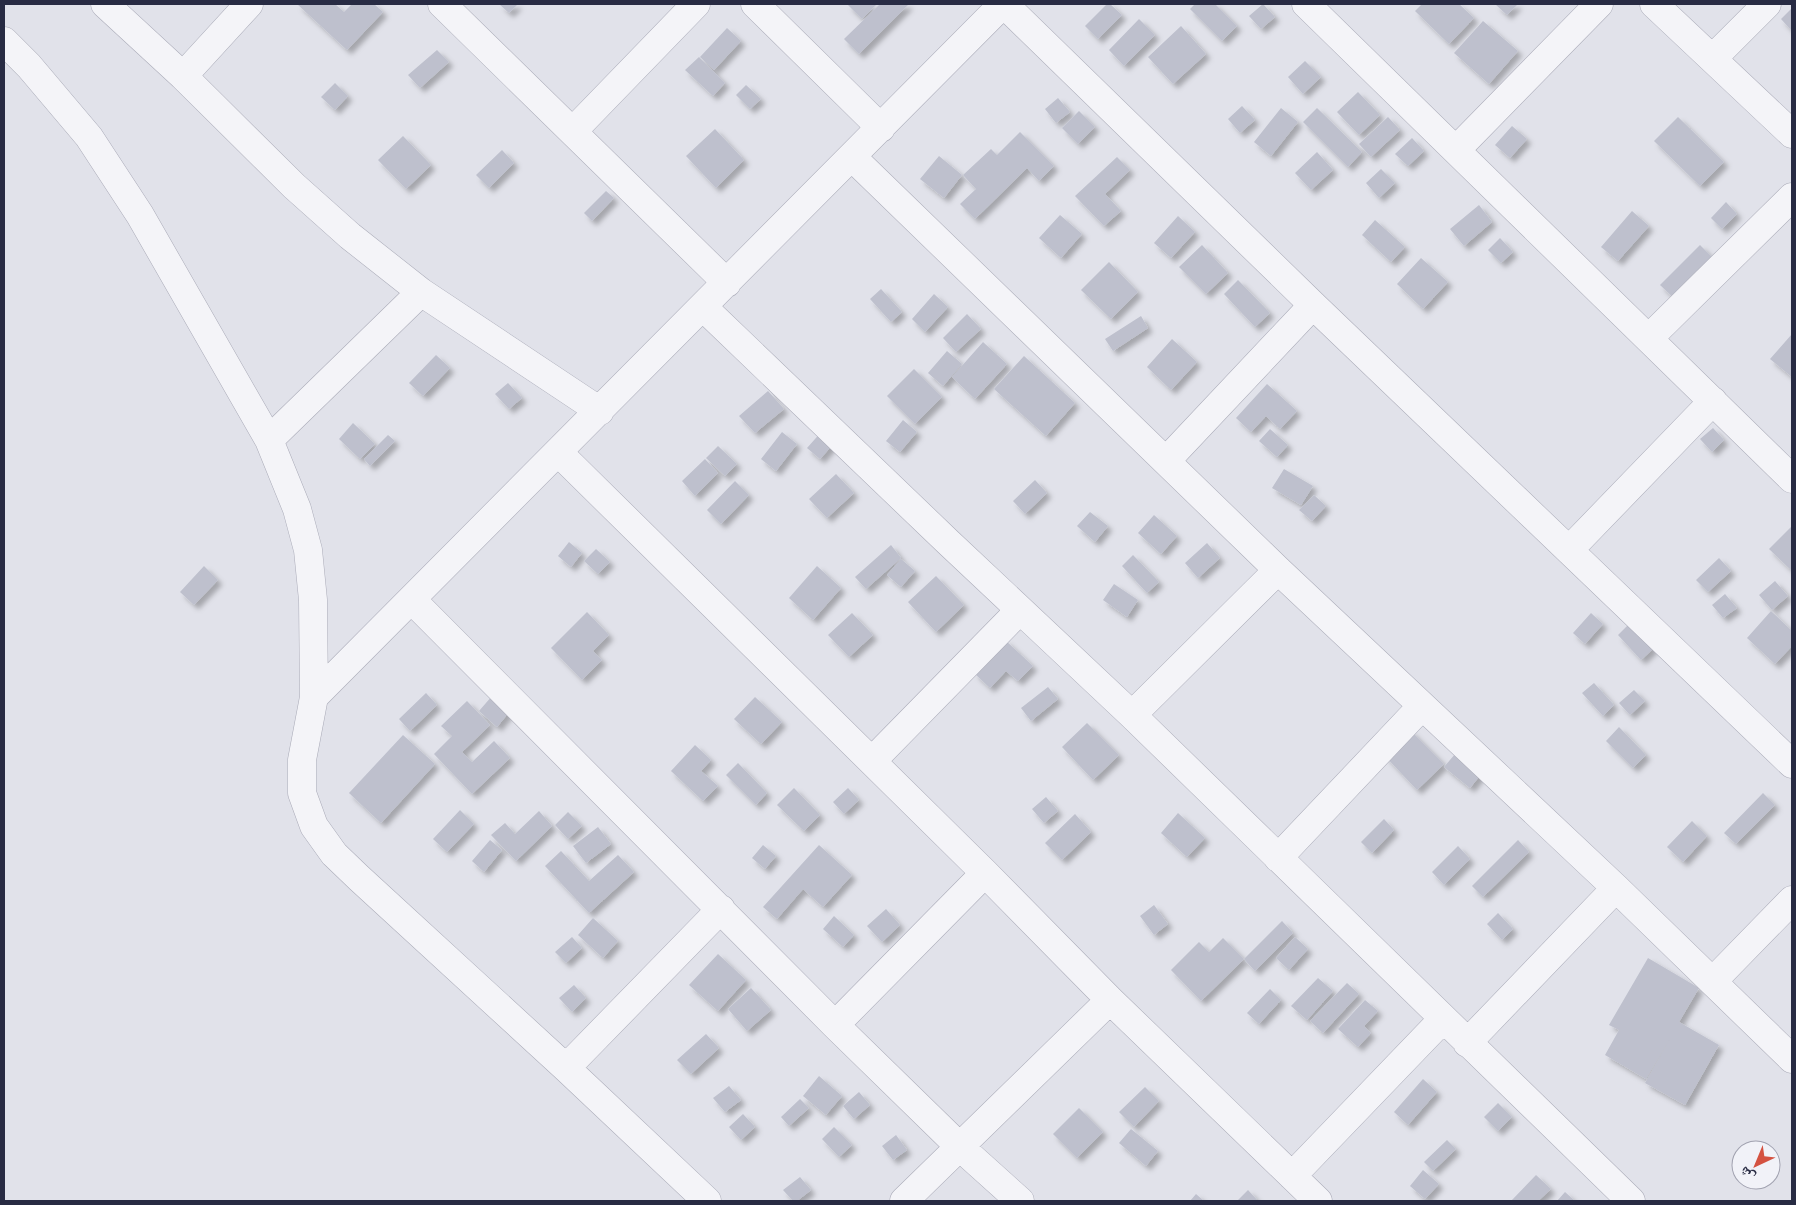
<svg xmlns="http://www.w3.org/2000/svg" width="1796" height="1205" font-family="Ubuntu,'Noto Naskh Arabic',sans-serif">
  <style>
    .building { fill: #bec0cd; filter: url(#shadow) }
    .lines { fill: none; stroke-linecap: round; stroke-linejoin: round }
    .street-casing { stroke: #aaabb8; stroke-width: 29 }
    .street { stroke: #f4f4f8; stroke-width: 28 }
  </style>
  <defs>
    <filter id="shadow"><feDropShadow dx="4.5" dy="4.5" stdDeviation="2.5" flood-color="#0004"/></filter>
  </defs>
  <rect width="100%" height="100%" fill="#e1e2ea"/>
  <path class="building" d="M297,4h38l9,8 8,-8h22l9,8 -36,38z
    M499,4h19l-9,9z
    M847,4h30l-15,15z
    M880,4h29l-50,50 -15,-15z
    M1107,4h3l12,11 -24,24 -13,-13z
    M1195,4h20l22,22 -15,15 -32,-32z
    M1263,4l12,13 -14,12 -12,-13z
    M1422,4h37l15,14 -25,26 -34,-33z
    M1495,4h23l-11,11z
    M1792,8v20l-1,2 -10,-11z
    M1139,19l16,16 -31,31 -15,-16z
    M1483,21l35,30 -29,33 -35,-31z
    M1181,26l25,28 -33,30 -25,-27z
    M727,28l14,13 -27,29 -14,-13z
    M437,50l12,12 -29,26 -12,-13z
    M699,57l26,26 -12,13 -28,-26z
    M1305,61l16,16 -18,17 -15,-17z
    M335,83l13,13 -13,14 -14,-13z
    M746,85l15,14 -11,10 -14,-14z
    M1358,92l22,23 -21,20 -22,-23z
    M1058,98l12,14 -14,11 -11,-14z
    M1242,106l13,14 -15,13 -12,-14z
    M1281,108l17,14 -27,34 -17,-14z
    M1317,108l45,44 -14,15 -45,-45z
    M1079,111l16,16 -17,17 -16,-16z
    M1388,117l12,13 -29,27 -12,-13z
    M1678,117l46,45 -24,24 -46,-45z
    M1512,126l15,13 -17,19 -15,-13z
    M715,129l29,31 -28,28 -30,-32z
    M1020,132l34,34 -15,15 -12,-13 -52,51 -15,-15 16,-15 -13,-14 28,-26 6,6z
    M403,136l28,29 -25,24 -28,-29z
    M1412,138l12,13 -16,15 -13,-12z
    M502,150l12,13 -25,25 -13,-13z
    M1317,152l16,18 -22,20 -16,-17z
    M939,156l23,19 -18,23 -24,-19z
    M1117,157l13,13 -25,24 16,17 -17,15 -29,-30z
    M1381,169l14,14 -16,15 -13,-15z
    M606,191l8,7 -22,23 -8,-8z
    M1726,202l11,12 -15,15 -11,-11z
    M1479,205l13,17 -28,24 -14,-17z
    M1632,211l17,15 -31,35 -17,-14z
    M1060,215l22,19 -21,24 -22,-20z
    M1178,216l17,16 -24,26 -17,-15z
    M1375,220l30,27 -14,15 -29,-27z
    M1500,238l13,14 -12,11 -13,-13z
    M1202,245l26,28 -22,21 -27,-27z
    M1700,245l15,15 -40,39 -15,-14z
    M1421,258l27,24 -25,27 -26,-25z
    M1109,262l29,30 -27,27 -30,-29z
    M1238,280l32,33 -15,14 -31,-33z
    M881,289l21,23 -11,10 -21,-23z
    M934,294l14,13 -23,25 -13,-13z
    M967,314l14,15 -25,23 -13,-14z
    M1141,316l7,12 -35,23 -8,-12z
    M1792,334v43l-22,-18z
    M1172,339l25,23 -26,28 -24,-23z
    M983,342l24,22 -32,35 -23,-22z
    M947,351l15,13 -19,22 -15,-13z
    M436,355l14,13 -27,28 -14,-13z
    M1024,356l51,47 -29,33 -52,-47z
    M914,369l28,28 -27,27 -28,-28z
    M508,383l14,15 -13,11 -14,-15z
    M1267,384l30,27 -17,18 -14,-13 -15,16 -15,-14z
    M768,391l16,18 -29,24 -16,-17z
    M903,420l14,12 -17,20 -14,-11z
    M353,423l22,21 -15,15 -21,-20z
    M1713,428l11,12 -12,12 -12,-13z
    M1270,429l18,16 -11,12 -18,-16z
    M823,430l13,11 -16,18 -13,-11z
    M782,432l15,12 -21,27 -15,-12z
    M388,435l7,6 -25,25 -6,-7z
    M718,446l19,18 -12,12 -19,-18z
    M705,459l13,14 -23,23 -13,-15z
    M1284,469l29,17 -12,19 -29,-17z
    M836,474l18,19 -27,25 -18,-19z
    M1035,480l12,13 -22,21 -12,-13z
    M735,481l14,14 -28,29 -14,-14z
    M1314,495l12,11 -14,15 -13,-11z
    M1090,512l18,14 -13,16 -18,-16z
    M1154,515l23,21 -16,18 -23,-21z
    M1792,526v45l-23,-22z
    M569,542l13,11 -11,14 -13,-11z
    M1207,543l13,15 -22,20 -13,-15z
    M891,545l10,13 -35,31 -11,-12z
    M596,549l14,13 -12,12 -14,-13z
    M1133,555l26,27 -12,11 -25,-27z
    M1719,558l12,13 -23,21 -12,-12z
    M901,559l14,12 -14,16 -14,-12z
    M204,566l14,14 -24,25 -14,-13z
    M817,566l24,22 -28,32 -24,-22z
    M936,576l28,29 -28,27 -28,-30z
    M1775,581l13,15 -16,14 -13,-15z
    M1114,584l24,16 -11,17 -24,-17z
    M1725,594l12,14 -14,10 -11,-13z
    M1771,611l21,20v15l-17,18 -28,-26z
    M587,612l22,23 -16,16 9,9 -20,20 -31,-32z
    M852,613l21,22 -24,22 -21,-22z
    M1591,613l12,11 -18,20 -12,-11z
    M1630,623l24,25 -13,12 -23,-25z
    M1005,640l28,26 -15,15 -12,-10 -16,17 -16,-15z
    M1594,683l20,22 -11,11 -21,-23z
    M1048,687l10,12 -27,22 -10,-13z
    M1634,690l11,11 -15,14 -11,-12z
    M426,693l11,12 -27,26 -11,-12z
    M492,696l18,15 -13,16 -18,-16z
    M755,697l27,25 -21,22 -27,-25z
    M467,701l23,24 -28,27 10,10 22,-21 16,17 -38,36 -38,-40 18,-18 -11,-10z
    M1087,723l32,32 -26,25 -31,-33z
    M1619,727l27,28 -13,13 -27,-27z
    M1410,730l34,34 -27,26 -33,-35z
    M403,735l32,29 -54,59 -32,-30z
    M695,745l16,15 -10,11 17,15 -15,15 -32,-30z
    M1461,747l25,21 -16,20 -26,-21z
    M738,763l29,30 -11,12 -30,-30z
    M794,788l26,27 -16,16 -27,-26z
    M848,788l11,12 -15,14 -11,-12z
    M1763,793l12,12 -39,39 -12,-11z
    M1046,797l12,14 -14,12 -12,-14z
    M460,810l14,14 -27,28 -14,-13z
    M539,811l13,15 -36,35 -25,-26 14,-12 10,11z
    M568,812l14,14 -14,13 -13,-14z
    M1178,813l27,25 -18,19 -26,-24z
    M1075,814l16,18 -29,28 -17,-17z
    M1384,819l10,11 -22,23 -11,-11z
    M1692,821l15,15 -24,26 -16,-15z
    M598,827l13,17 -25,19 -13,-17z
    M490,840l12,10 -18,22 -12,-11z
    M1518,840l11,12 -46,45 -11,-11z
    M763,845l13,11 -11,13 -13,-11z
    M819,845l33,30 -29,32 -20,-18 -26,30 -14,-12z
    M1458,846l12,13 -26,26 -12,-13z
    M561,851l28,30 29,-26 16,17 -45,41 -44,-47z
    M1154,905l14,19 -14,11 -14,-19z
    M886,909l14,16 -18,17 -15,-16z
    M1498,913l15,16 -11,11 -15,-16z
    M834,916l20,19 -11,12 -20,-18z
    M593,918l25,23 -15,17 -25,-23z
    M1282,921l11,12 -38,38 -11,-12z
    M572,937l10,11 -16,15 -11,-11z
    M1295,937l13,12 -19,21 -13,-12z
    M1223,938l21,21 -43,42 -30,-31 28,-28 10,10z
    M718,954l28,26 -28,31 -29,-26z
    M1648,958l51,30 -20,34 40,23 -34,60 -40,-22 26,-46 -25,42 -41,-24 14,-25 -10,-5z
    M1318,978l15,13 -26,29 -16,-14z
    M1347,983l12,11 -36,39 -13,-12z
    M574,985l12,13 -14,14 -13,-14z
    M751,988l20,22 -24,21 -19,-22z
    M1270,989l11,11 -22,24 -12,-11z
    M1365,1000l13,11 -14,15 7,7 -13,14 -20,-18z
    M706,1034l13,14 -28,26 -14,-14z
    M819,1076l23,20 -16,19 -23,-19z
    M1423,1079l14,13 -29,33 -14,-13z
    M729,1086l12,14 -16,12 -12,-14z
    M1145,1087l14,14 -25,26 -15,-15z
    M859,1092l11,13 -16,14 -11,-13z
    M800,1099l9,9 -20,18 -8,-9z
    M1498,1103l14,14 -14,14 -14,-14z
    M1079,1108l24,24 -26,26 -24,-24z
    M743,1114l12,13 -14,13 -12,-13z
    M834,1127l18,18 -13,12 -17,-18z
    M1131,1129l27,22 -12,15 -27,-23z
    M896,1135l11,15 -14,10 -11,-14z
    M1447,1140l9,9 -23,22 -9,-9z
    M1423,1170l16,14 -14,15 -15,-13z
    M1536,1175l15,14 -13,12h-27z
    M800,1177l11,13 -14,11h-4l-10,-11z
    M1248,1190l10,11h-21z
    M1565,1192l10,9h-18z
    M1196,1194l8,7h-14z"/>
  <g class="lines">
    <g class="street-casing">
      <path id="street" d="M105,4l78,72 111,110 56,50 71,56 179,119
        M442,4l285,279
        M755,4l126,124
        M1004,4l309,301 479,459
        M1306,4l486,475
        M1654,4l138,130
        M4,41l25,25 60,71 51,78 129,225 28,69 11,41 5,50 1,97 -12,63v33l12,33 20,28 25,24 207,190 141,133
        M1713,58l54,-54
        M183,76l66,-72
        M573,131l123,-127
        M1456,150l143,-146
        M852,157l426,413 338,318 176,171
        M703,307l245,235 184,173 499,486
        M1649,338l143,-141
        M269,440l152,-148
        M559,453l426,420 125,127 208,201
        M1166,461l147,-156
        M1569,550l144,-149
        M412,600l423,425 125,122 60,54
        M314,697l689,-693
        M1132,715l146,-145
        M872,761l148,-151
        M1278,858l144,-152
        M1713,981l79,-81
        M835,1025l150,-152
        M1467,1043l149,-155
        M566,1068l155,-159
        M1292,1176l151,-157
        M904,1201l206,-201"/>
    </g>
    <use href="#street" class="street"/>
  </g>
  <rect width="1796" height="1205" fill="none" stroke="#282b43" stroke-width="10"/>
  <g transform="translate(1756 1165) rotate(224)"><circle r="24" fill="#f1f2f8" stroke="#a1a2b0"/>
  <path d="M0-4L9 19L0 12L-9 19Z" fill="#d45241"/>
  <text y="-8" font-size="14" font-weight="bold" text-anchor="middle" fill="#282b43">ش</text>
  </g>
</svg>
